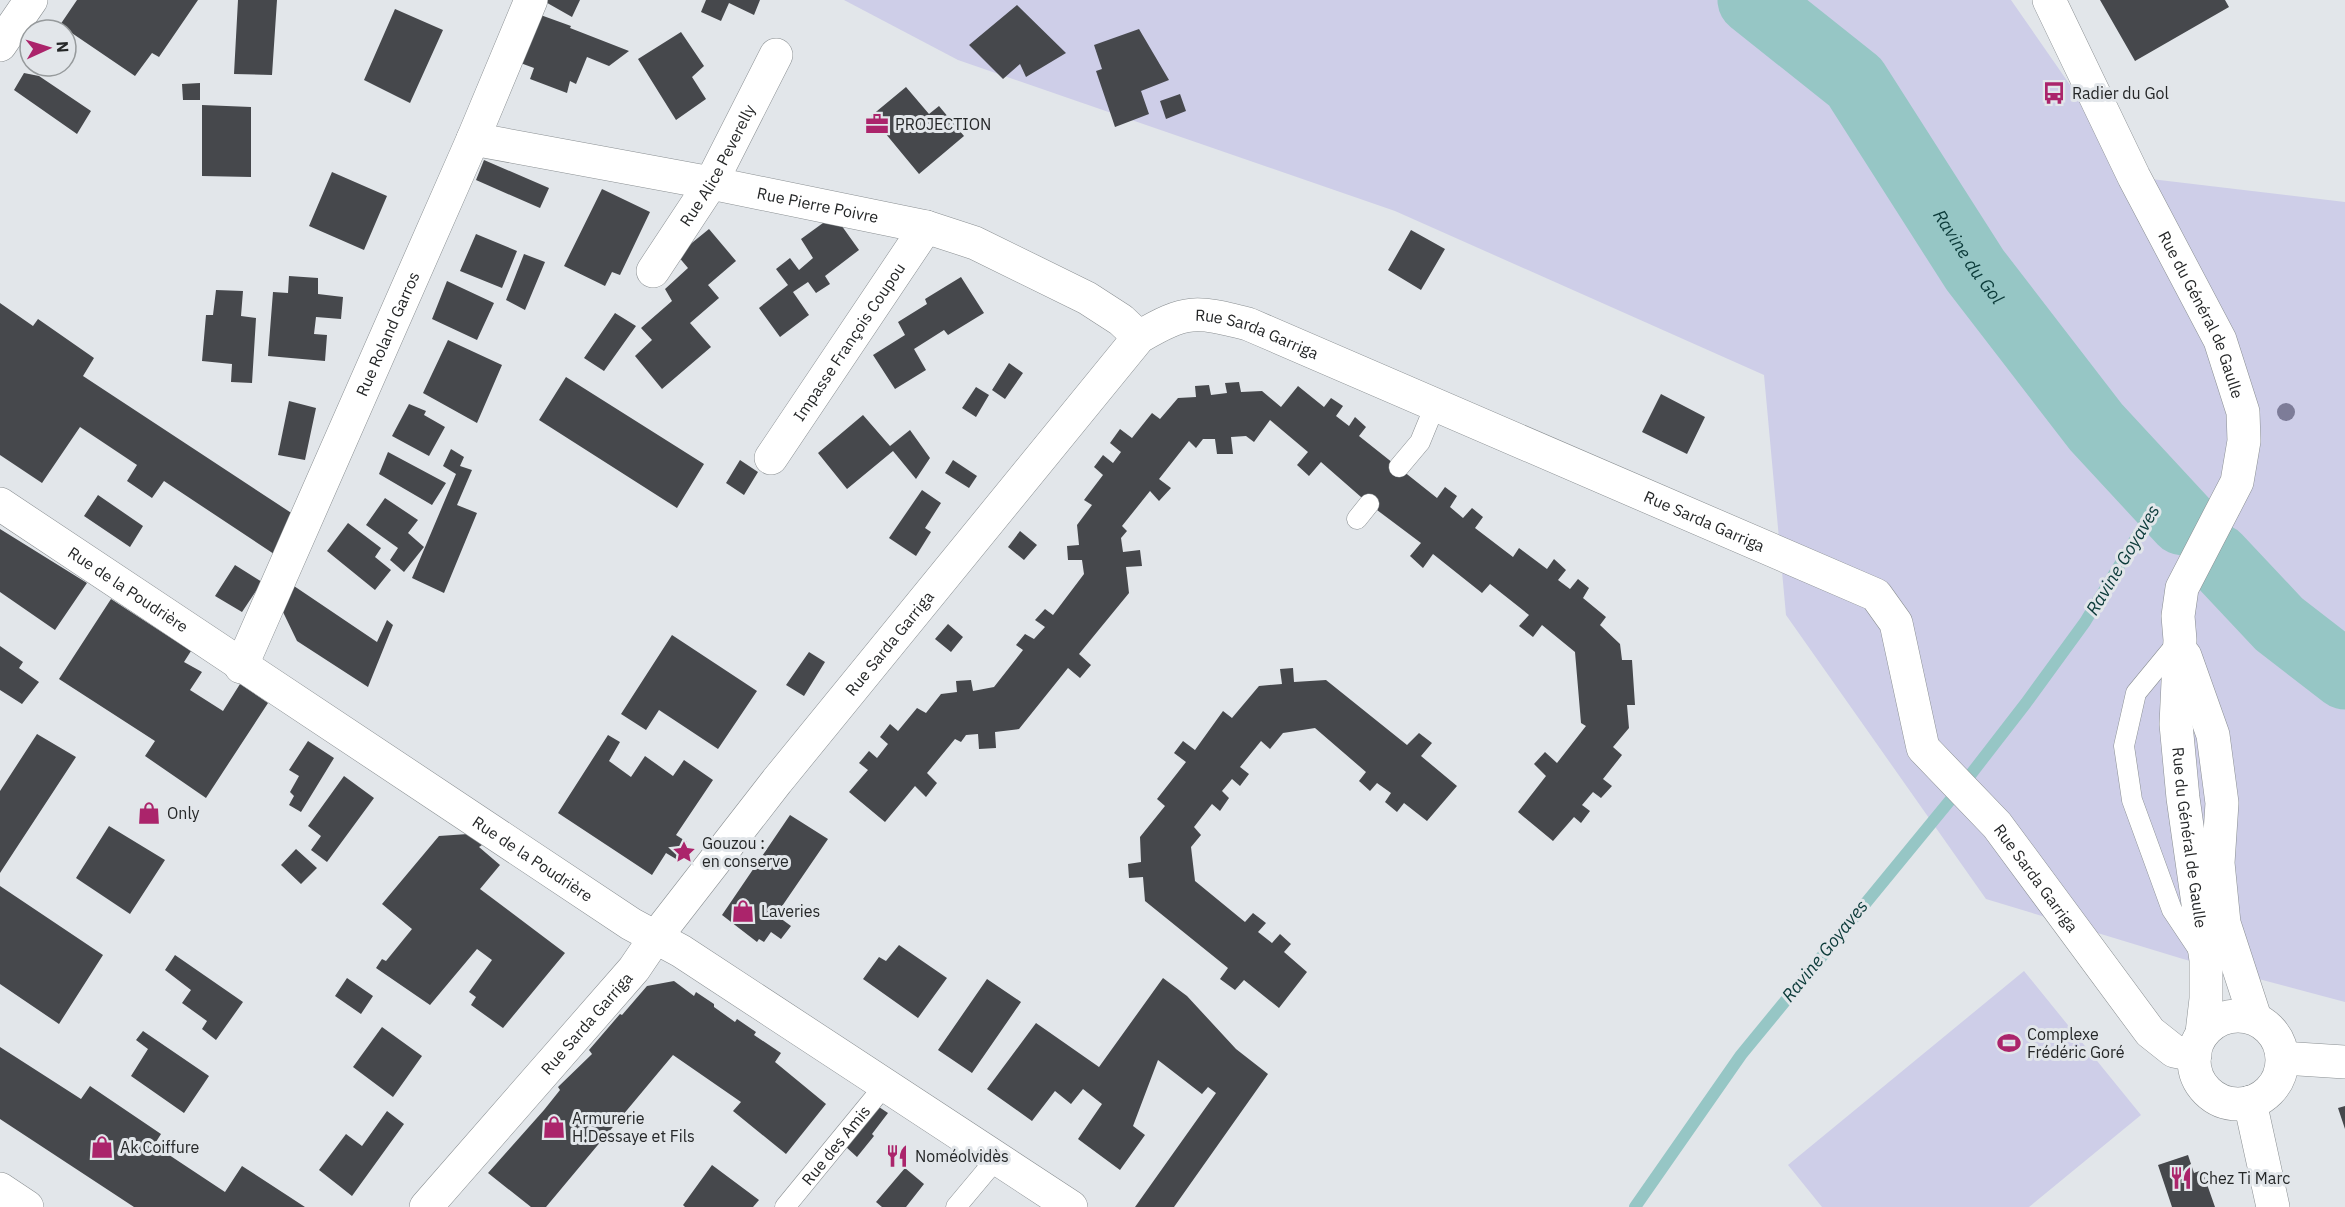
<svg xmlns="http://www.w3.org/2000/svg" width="2345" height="1207" font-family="'IBM Plex Sans',sans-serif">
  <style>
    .green { fill: #cecee8 }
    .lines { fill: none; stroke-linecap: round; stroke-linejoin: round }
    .stream { stroke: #96c6c5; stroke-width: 12 }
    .river { stroke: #96c6c5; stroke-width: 69 }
    .building { fill: #46484c }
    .service-casing { stroke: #8a8f92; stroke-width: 21 }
    .minor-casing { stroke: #8a8f92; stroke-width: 34 }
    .secondary-casing { stroke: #8a8f92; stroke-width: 34 }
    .service { stroke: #fff; stroke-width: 20 }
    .minor { stroke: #fff; stroke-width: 33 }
    .secondary { stroke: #fff; stroke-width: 33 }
    .tree { fill: #7d7c98 }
    .labels { text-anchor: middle; stroke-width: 6; stroke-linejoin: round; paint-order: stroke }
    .poi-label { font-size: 16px; fill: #252728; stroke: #e2e6ea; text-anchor: start }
    .street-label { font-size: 16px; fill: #252728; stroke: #e2e6ea }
    .water-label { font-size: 18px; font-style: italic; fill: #0b3a39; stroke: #e2e6ea }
  </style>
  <rect width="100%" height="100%" fill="#e2e6ea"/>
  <path class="green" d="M844,0h1167l123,177 211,25v800l-162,-43 -197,-60 -200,-284 -22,-240 -369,-164 -437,-151z
    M2024,971l117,144 -112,92h-207l-34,-42z"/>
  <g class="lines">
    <path class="stream" d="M1635,1207l106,-152 220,-268 65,-84 59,-81 76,-125"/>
    <g class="river">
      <path id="s1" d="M1752,0l103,82 120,188 121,157 87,94"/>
      <path d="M2217,558l62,66 66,51"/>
    </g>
  </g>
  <path class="building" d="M77,0h121l-39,57 -7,-4 -17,23 -75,-51z
    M238,0h39l-5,75 -38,-1z
    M542,0h38l-8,17z
    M706,0h54l-6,15 -25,-12 -8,18 -20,-9z
    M2100,0h125l4,7 -94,54z
    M1017,5l49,48 -40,24 -6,-13 -17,15 -34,-34z
    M395,9l48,21 -33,73 -46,-23z
    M535,13l36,13 -1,2 59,23 -20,15 -22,-9 -11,27 -6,-3 -3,12 -37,-14 4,-11 -19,-7z
    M1139,29l30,51 -28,11 8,23 -34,13 -19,-56 6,-2 -8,-24z
    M681,32l23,34 -12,11 14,22 -30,21 -38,-61z
    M24,73l15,3 52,35 -14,23 -63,-44z
    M200,83v17h-17l-1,-16z
    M906,87l23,27 10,-8 25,30 -45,38 -48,-58z
    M1180,94l6,17 -20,8 -6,-18z
    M202,105l49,2v70l-49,-1z
    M484,160l65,28 -9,20 -64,-28z
    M332,172l55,24 -23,54 -55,-24z
    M602,189l48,23 -30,63 -8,-3 -7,14 -41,-20z
    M834,215l25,35 -34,26 5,8 -14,9 -8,-11 -15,10 16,23 -29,22 -21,-29 29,-23 -12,-16 14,-11 9,12 14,-12 -12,-19z
    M709,229l27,32 -28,24 11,13 -29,25 21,24 -49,42 -27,-33 17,-16 -11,-12 31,-27 -7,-12 23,-21 -11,-13z
    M1411,230l34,19 -24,41 -33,-20z
    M476,234l41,17 -15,37 -42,-17z
    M524,254l21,8 -20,48 -19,-10z
    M289,276l29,2v16l25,3 -2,22 -25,-2 -2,17 13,1 -2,26 -57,-5 5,-64 15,1z
    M961,277l23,36 -36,22 -4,-5 -30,19 12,21 -31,19 -22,-34 32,-20 -7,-13 29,-18 -2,-5z
    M447,281l47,22 -17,37 -45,-21z
    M216,290l27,1 -2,25 15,2 -4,65 -21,-1 1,-18 -30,-3 4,-46h7z
    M0,303l33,23 5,-7 56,39 -11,18 216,142 -22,38 -113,-75 -12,17 -25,-17 10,-16 -57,-38 -38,56 -42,-28z
    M615,313l21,13 -32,45 -20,-13z
    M448,340l54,25 -25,58 -54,-30z
    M1009,363l14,10 -18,26 -13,-9z
    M566,377l138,87 -27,44 -138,-88z
    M1239,382l2,10 21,-1 19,16 17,-21 26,21 7,-9 12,8 -7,10 13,10 6,-9 11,10 -7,9 78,62 8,-11 12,9 -7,11 13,11 9,-10 11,9 -8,11 38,29 6,-9 28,21 7,-10 12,11 -8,10 12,9 8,-10 11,9 -6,10 23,19 -6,8 20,19 2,16h10l3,45h-8l2,23 -16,19 9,8 -19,24 9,7 -11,12 -8,-6 -11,13 8,6 -9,12 -7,-6 -21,24 -35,-29 28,-36 -12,-12 11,-12 12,11 29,-37 -5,-3 -6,-71 -33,-27 -9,12 -14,-11 10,-11 -39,-31 -8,9 -49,-39 -10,14 -13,-12 11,-13 -52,-39 -48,-42 -12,14 -12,-11 11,-13 -38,-32 -16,22 -8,-6 -15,1 2,17h-16l-2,-15h-12l-7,9 -7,-7 -30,38 12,9 -12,13 -9,-10 -28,35 5,5 -6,7 2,14 17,-2 2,16 -16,1 3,26 -50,61 12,11 -11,13 -12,-10 -49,61 -24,3 1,16 -17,1 -1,-15 -12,1 -5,7 -6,-3 -28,34 10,10 -11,14 -11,-11 -30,36 -36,-30 19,-22 -9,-7 10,-12 8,7 11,-14 -8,-7 10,-13 8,7 19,-23 9,5 15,-19 16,-2 -1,-11 15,-1 2,11 21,-4 29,-37 -7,-5 9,-11 9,5 11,-12 -10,-7 10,-11 8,6 31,-41 -2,-14h-14l-1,-14 12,-1 -2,-20 15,-20 -8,-5 19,-25 -9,-8 9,-12 10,8 8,-11 -11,-9 10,-14 12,9 20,-25 8,6 18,-21 18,-1 -1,-11 14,-1 2,10 16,-2 -2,-10z
    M976,387l13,8 -13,22 -14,-9z
    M1661,394l44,23 -18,37 -45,-22z
    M289,401l27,7 -11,52 -27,-5z
    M409,404l17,7 -2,4 21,12 -16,29 -37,-20z
    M863,415l27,31 20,-16 20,28 -14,21 -23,-28 -46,38 -29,-36z
    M451,449l13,8 -4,9 12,4 -15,35 20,8 -33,80 -32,-15 44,-104 -13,-8z
    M388,452l58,31 -14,22 -53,-31z
    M740,460l18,12 -14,23 -18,-12z
    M953,460l24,16 -8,12 -24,-15z
    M922,490l19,13 -16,25 6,4 -15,24 -27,-18z
    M98,495l45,31 -13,21 -46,-31z
    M385,498l33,22 -10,13 16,14 -20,25 -14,-12 8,-12 -32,-23z
    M348,523l33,25 -6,9 16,13 -16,20 -48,-39z
    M0,529l87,54 -32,47 -55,-38z
    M1020,531l17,14 -13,15 -16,-13z
    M235,565l27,17 -20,30 -27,-16z
    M294,586l83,56 10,-22 6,5 -25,62 -71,-46 -14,-29z
    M111,599l80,52 -7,11 18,10 -12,18 33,21 17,-27 28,19 -62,95 -61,-42 10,-15 -96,-62z
    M948,624l15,13 -12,15 -16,-13z
    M672,635l85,56 -39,58 -59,-39 -13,20 -25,-16z
    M0,646l23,16 -4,6 20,14 -17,22 -22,-14z
    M809,652l16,10 -21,34 -18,-11z
    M1293,668l1,14 32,-2 81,65 12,-12 13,10 -11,13 36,30 -30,35 -23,-18 -7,9 -12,-10 6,-9 -14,-10 -7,8 -11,-10 7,-9 -51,-44 -32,5 -13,16 -9,-8 -21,26 9,7 -9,12 -8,-7 -10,12 7,7 -9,13 -8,-7 -18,23 7,8 -10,12 4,34 50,41 8,-9 13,10 -8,9 14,11 8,-9 11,10 -7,8 23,20 -28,36 -35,-28 -9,10 -15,-11 8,-11 -83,-67 -2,-24 -14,1 -1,-14 13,-2 -1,-25 25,-31 -8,-7 29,-37 -12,-9 9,-12 12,9 28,-39 9,7 27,-32 23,-2 -2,-15z
    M37,734l39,23 -76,116v-82z
    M608,735l12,7 -11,19 22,16 14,-21 28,20 11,-16 29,20 -37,55 11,7 -11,17 -10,-6 -14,22 -94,-62z
    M308,741l26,17 -33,54 -12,-7 5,-9 -4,-4 9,-16 -10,-6z
    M344,776l30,22 -47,64 -16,-12 10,-14 -13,-10z
    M790,815l38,24 -52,76 15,11 -10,13 -10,-7 -7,10 -5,-3 -2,3 -35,-27z
    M109,826l56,34 -35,54 -54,-36z
    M468,834l14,11 -3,2 21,18 -20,24 85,64 -62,75 -32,-23 5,-8 -7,-5 23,-32 -15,-11 -47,56 -54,-37 6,-9 4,2 26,-32 -30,-25 57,-68z
    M296,849l21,19 -16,16 -20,-19z
    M0,886l103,69 -44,69 -59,-40z
    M899,945l48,33 -29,40 -55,-39 16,-22 7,4z
    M175,955l68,47 -27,38 -14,-11 5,-8 -25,-18 9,-13 -26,-20z
    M347,978l26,18 -12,18 -26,-18z
    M1163,978l24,18 49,53 32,25 -94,133h-39l81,-114 -8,-6 -6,7 -44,-34 -25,66 12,9 -25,35 -42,-31 24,-35 -19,-15 -12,15 -16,-13 -23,30 -45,-32 49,-66 63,44z
    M987,979l34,23 -49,71 -34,-23z
    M674,981l20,15 2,-4 18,12v3l21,15 2,-3 19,13 -2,3 27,18 -6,9 51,42 -40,50 -53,-43 8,-9 -68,-47 -127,152h-15l-43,-34 56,-63 16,-20 -2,-3 34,-33 -3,-4 31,-36 2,1 25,-29z
    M382,1027l40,29 -29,41 -40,-30z
    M143,1031l66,45 -25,37 -53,-37 17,-27 -12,-9z
    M0,1047l81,52 9,-13 71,48 -7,11 71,47 17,-26 63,41h-171l-134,-88z
    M2345,1106v23l-7,-21z
    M879,1107l9,6 -16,21 2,2 -17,21 -11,-10z
    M387,1111l17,13 -52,72 -33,-26 27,-36 16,12z
    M2188,1155l6,18 8,-3 13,37h-43l-14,-42z
    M712,1165l47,35 -6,7h-68l-2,-2z
    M905,1168l19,16 -18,23h-24l-6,-5z"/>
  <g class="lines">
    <g class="service-casing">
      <g id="service">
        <path d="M1399,467l21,-25 16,-39"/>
        <path d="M1357,519l12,-15"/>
        <path d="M2178,642l-42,51 -12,53 8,54 40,110 28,42"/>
        <path id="s2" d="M785,1207l100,-122"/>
        <path d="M956,1207l41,-49"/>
      </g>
    </g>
    <g class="minor-casing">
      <g id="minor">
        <path id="s3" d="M473,139l238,44 215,44 49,16 112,55 34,22 18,17"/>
        <path id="s4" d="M653,271l58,-88 65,-128"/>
        <path id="s5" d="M771,458l155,-231"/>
        <path id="s6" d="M0,504l631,420 50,27 390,256"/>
        <path id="s7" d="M241,667l232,-528 58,-139"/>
        <path d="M2283,1058l62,4"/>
        <path d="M0,1189l27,18"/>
        <path id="s8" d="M426,1207l208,-238 21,-31 122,-157 362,-444c48,-28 56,-26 109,-13l628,271 20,28 27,125 74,77 153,207 24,19 21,4"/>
      </g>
    </g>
    <g class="secondary-casing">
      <g id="secondary">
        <path id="s9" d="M2049,0l85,177 86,163 23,72 1,29 -7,41 -55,106 -4,28 2,24 -4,84 7,74 23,162v39l-4,34"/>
        <path d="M0,45l31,-45"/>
        <path d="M2185,656l28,79 9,68 -4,60 6,60 31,95"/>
        <circle cx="2238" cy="1060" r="44"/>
        <path d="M2250,1102l23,105"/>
      </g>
    </g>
    <use href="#service" class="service"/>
    <use href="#minor" class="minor"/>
    <use href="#secondary" class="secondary"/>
  </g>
  <circle class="tree" cx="2286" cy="412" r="9"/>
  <defs>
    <g id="bus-bare" transform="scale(1.8)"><path d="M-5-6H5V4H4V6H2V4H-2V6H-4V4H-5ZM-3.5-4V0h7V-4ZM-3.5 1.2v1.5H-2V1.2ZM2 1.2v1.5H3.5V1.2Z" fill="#ab246b" stroke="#e2e6ea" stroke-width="2.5" paint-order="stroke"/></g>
    <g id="office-bare" transform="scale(1.8)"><path d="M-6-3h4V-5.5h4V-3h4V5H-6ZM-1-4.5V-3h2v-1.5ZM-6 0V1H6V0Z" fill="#ab246b" stroke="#e2e6ea" stroke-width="2.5" paint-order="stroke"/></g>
    <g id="shop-bare" transform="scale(1.8)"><path d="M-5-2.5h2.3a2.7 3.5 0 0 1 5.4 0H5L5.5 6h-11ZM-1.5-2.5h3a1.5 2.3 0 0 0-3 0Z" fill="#ab246b" stroke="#e2e6ea" stroke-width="2.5" paint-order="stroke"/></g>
    <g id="sight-bare" transform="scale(1.8)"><path d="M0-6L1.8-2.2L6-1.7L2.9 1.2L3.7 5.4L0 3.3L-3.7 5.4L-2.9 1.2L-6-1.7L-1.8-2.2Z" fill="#ab246b" stroke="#e2e6ea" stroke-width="2.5" paint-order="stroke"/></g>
    <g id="stadium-bare" transform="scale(1.8)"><path d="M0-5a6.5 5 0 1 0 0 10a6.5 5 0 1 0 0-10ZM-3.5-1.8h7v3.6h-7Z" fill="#ab246b" stroke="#e2e6ea" stroke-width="2.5" paint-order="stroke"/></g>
    <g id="restaurant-bare" transform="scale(1.8)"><path d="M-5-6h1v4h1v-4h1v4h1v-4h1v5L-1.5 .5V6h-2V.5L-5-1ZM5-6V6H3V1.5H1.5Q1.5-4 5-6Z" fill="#ab246b" stroke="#e2e6ea" stroke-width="2.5" paint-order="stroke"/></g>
  </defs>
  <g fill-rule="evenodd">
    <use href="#bus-bare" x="2054" y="93"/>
    <use href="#office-bare" x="877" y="124"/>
    <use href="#shop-bare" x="149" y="813"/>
    <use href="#sight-bare" x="684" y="852"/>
    <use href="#shop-bare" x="743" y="911"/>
    <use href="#stadium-bare" x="2009" y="1043"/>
    <use href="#shop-bare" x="554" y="1127"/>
    <use href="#shop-bare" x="102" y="1147"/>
    <use href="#restaurant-bare" x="897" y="1156"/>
    <use href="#restaurant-bare" x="2181" y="1178"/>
  </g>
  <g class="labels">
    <g class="poi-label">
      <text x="2072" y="99">Radier du Gol</text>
      <text x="895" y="130">PROJECTION</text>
      <text x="167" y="819">Only</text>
      <text x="702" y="849">Gouzou :<tspan x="702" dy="18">en conserve</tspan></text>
      <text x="761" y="917">Laveries</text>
      <text x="2027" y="1040">Complexe<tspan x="2027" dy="18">Frédéric Goré</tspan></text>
      <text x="572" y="1124">Armurerie<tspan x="572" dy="18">H.Dessaye et Fils</tspan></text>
      <text x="120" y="1153">Ak Coiffure</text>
      <text x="915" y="1162">Noméolvidès</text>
      <text x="2199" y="1184">Chez Ti Marc</text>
    </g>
    <g class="street-label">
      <text dy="6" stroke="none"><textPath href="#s4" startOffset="124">Rue Alice Peverelly</textPath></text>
      <text dy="6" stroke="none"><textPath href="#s3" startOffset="351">Rue Pierre Poivre</textPath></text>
      <text dy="6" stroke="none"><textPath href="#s9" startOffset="350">Rue du Général de Gaulle</textPath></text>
      <text dy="6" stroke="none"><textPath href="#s7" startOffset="364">Rue Roland Garros</textPath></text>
      <text dy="6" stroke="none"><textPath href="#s8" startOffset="1251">Rue Sarda Garriga</textPath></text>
      <text dy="6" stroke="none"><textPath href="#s5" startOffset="140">Impasse François Coupou</textPath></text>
      <text dy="6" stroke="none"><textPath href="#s8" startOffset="1737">Rue Sarda Garriga</textPath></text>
      <text dy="6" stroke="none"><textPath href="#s6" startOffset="154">Rue de la Poudrière</textPath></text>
      <text dy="6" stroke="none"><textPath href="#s8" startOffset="730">Rue Sarda Garriga</textPath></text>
      <text dy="6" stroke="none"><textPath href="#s9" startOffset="897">Rue du Général de Gaulle</textPath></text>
      <text dy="6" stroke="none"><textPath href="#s6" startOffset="640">Rue de la Poudrière</textPath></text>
      <text dy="6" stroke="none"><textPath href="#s8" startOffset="2259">Rue Sarda Garriga</textPath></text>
      <text dy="6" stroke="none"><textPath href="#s8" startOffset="244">Rue Sarda Garriga</textPath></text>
      <text dy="6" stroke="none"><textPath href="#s2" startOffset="80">Rue des Amis</textPath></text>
    </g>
    <g class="water-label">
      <text dy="6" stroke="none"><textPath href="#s1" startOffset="340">Ravine du Gol</textPath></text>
      <text transform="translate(2123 560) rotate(-59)" y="6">Ravine Goyaves</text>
      <text transform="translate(1825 951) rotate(-51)" y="6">Ravine Goyaves</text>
    </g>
  </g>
  <g transform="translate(48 48) rotate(86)"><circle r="28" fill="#e2e6ea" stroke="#969a9c" stroke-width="1.5"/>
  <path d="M0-4.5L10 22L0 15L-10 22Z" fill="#ab246b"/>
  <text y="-9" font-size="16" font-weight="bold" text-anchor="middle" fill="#252728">N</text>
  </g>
</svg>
